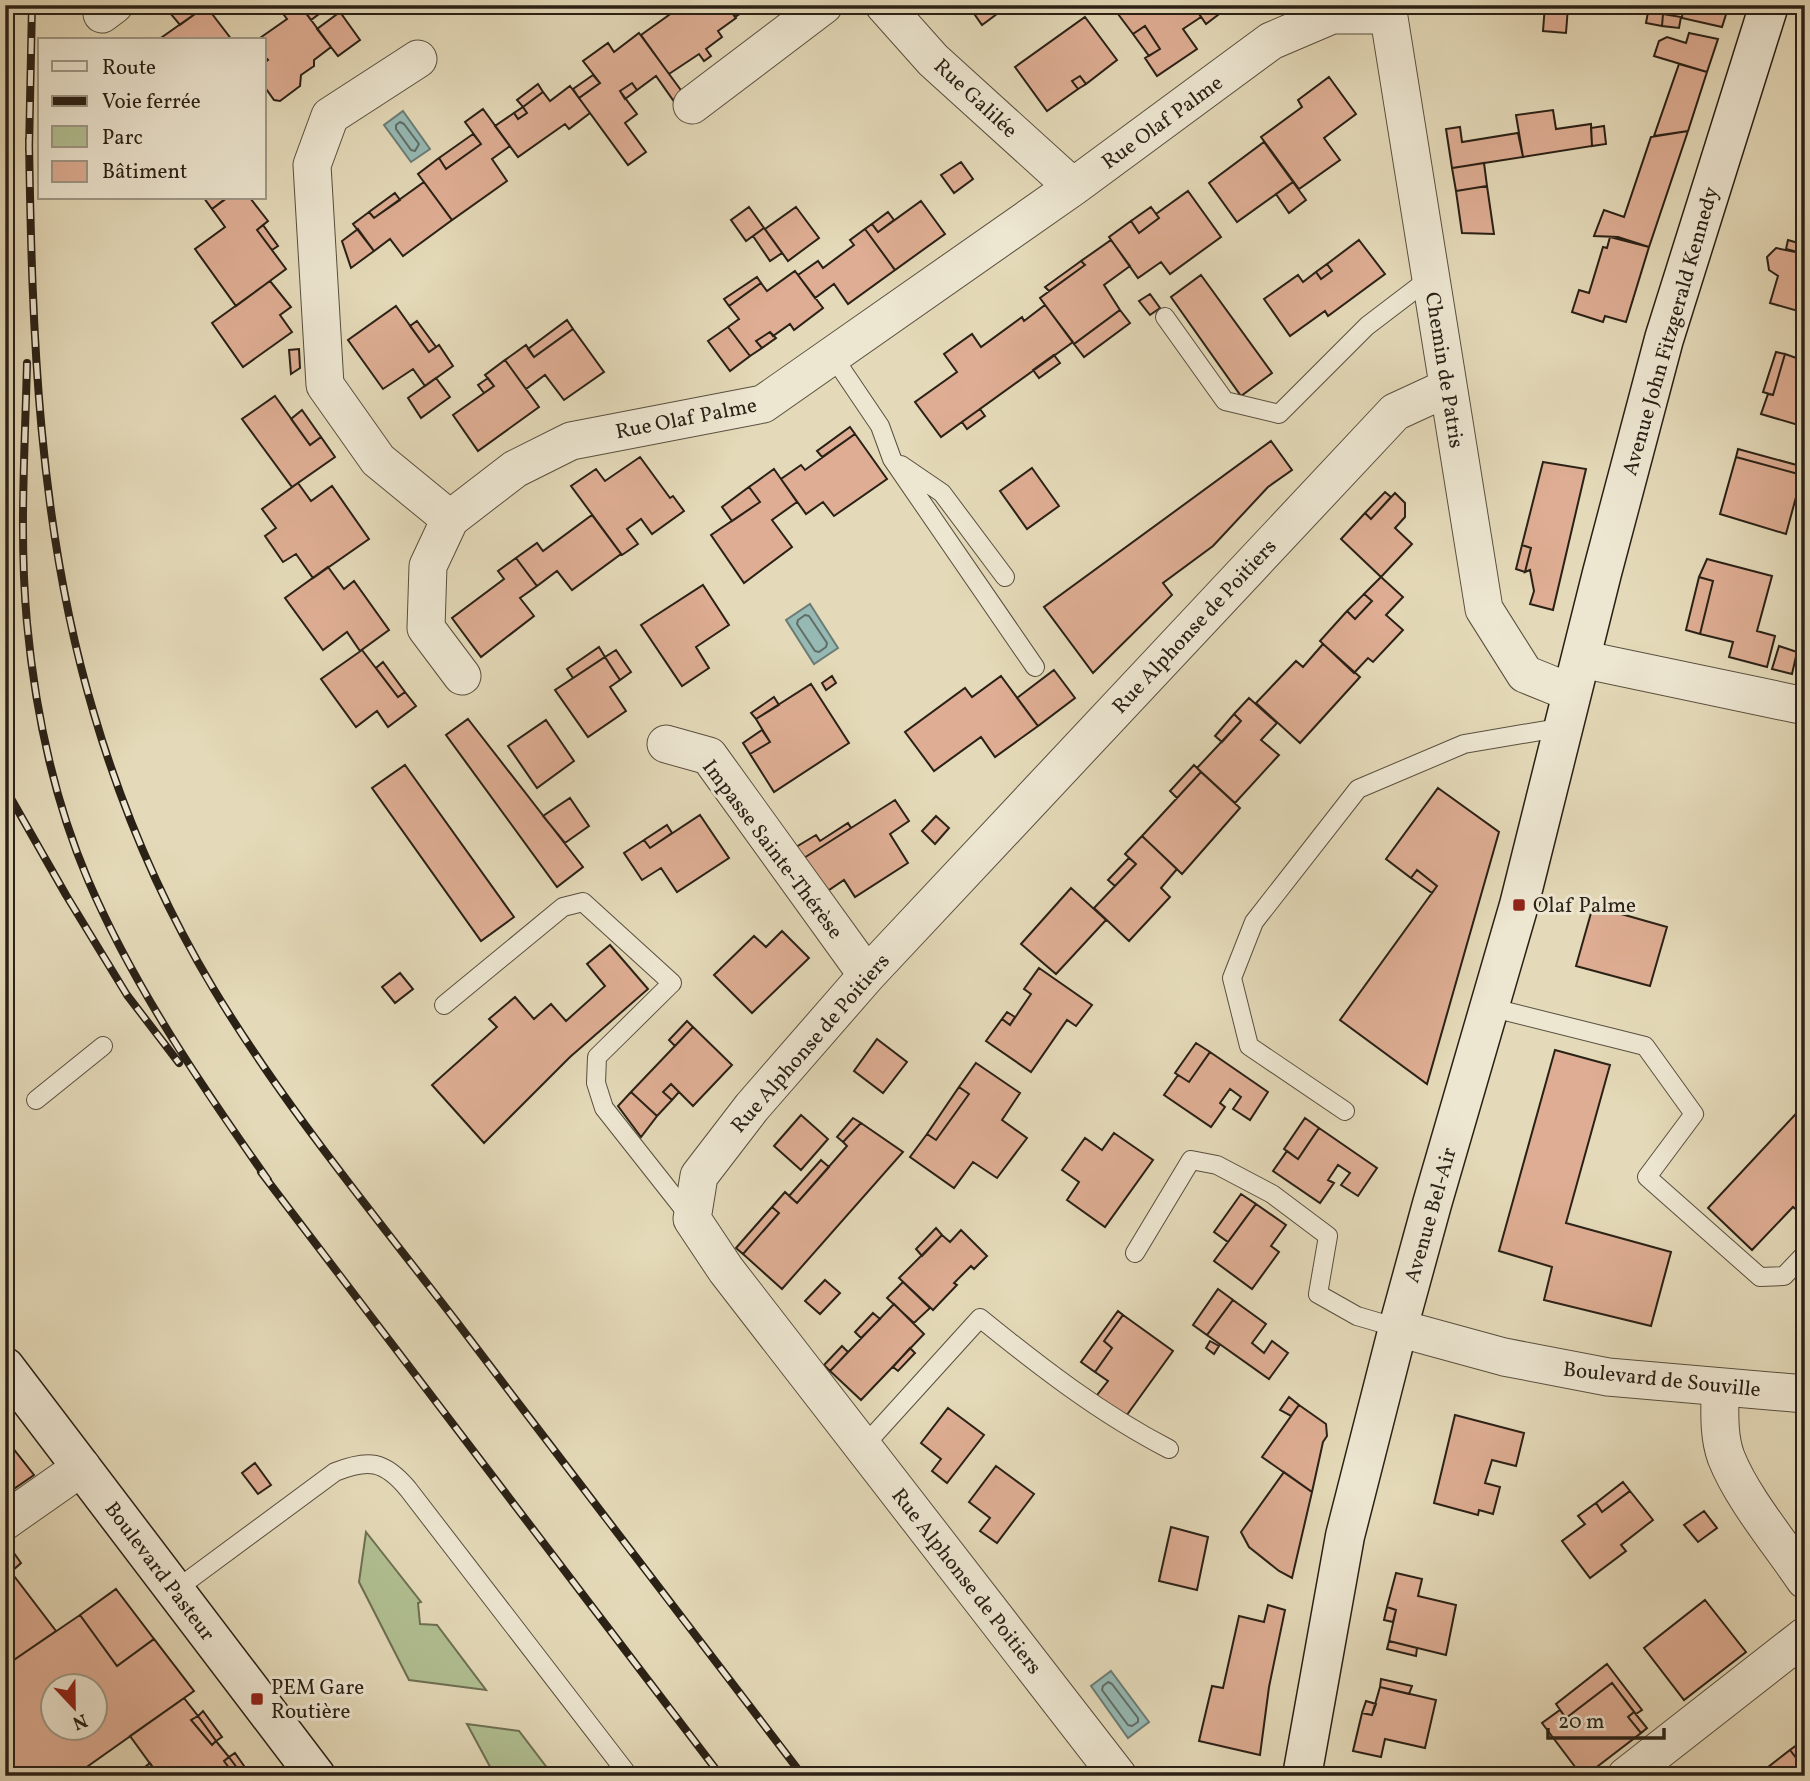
<svg xmlns="http://www.w3.org/2000/svg" width="1810" height="1781" font-family="Vollkorn,serif">
  <style>
    .green { fill: #b1c092; stroke: #6e7054; stroke-width: 2 }
    .water { fill: #96b9b4; stroke: #6b7c75; stroke-width: 2 }
    .lines { fill: none; stroke-linecap: round; stroke-linejoin: round }
    .shore { stroke: #606d65; stroke-width: 2 }
    .building { fill: #dead93; stroke: #2a2116; stroke-width: 2; fill-rule: evenodd }
    .lane-casing { stroke: #584f3e; stroke-width: 20 }
    .street-casing { stroke: #584f3e; stroke-width: 39 }
    .secondary-casing { stroke: #2a2116; stroke-width: 41 }
    .lane { stroke: #ede6d1; stroke-width: 18 }
    .street { stroke: #ede6d1; stroke-width: 37 }
    .secondary { stroke: #ede6d1; stroke-width: 38 }
    .rail-casing { stroke: #2a2116; stroke-width: 8 }
    .rail { stroke: #ede6d1; stroke-width: 5; stroke-dasharray: 16; stroke-linecap: butt }
    .poi-dot { fill: #8f2418; stroke: #ede6d1; stroke-width: 2.5 }
    .labels { text-anchor: middle; stroke-width: 6; stroke-linejoin: round; paint-order: stroke }
    .street-label { font-size: 21px; fill: #2a2116; stroke: #ede6d1 }
    .poi-label { font-size: 21px; fill: #2a2116; stroke: #ede6d1; text-anchor: start }
  </style>
  <rect width="100%" height="100%" fill="#e4d9b8"/>
  <filter id="stains"><feTurbulence type="fractalNoise" baseFrequency=".00286" numOctaves="4"/><feColorMatrix values="0 0 0 0 .2 0 0 0 0 .09 0 0 0 0 .02 0 0 0 .5 -.17"/></filter>
  <radialGradient id="worn" r=".72"><stop offset=".6" stop-color="#630" stop-opacity="0"/><stop offset="1" stop-color="#630" stop-opacity=".3"/></radialGradient>
  <path class="green" d="M366,1532l55,70 -3,1 2,21 17,1 49,65 -77,-10 -50,-98z
    M467,1724l52,7 29,38 -3,1v6h-50z"/>
  <path class="water" d="M403,111l27,38 -19,13 -27,-37z
    M810,604l28,44 -24,16 -28,-44z
    M1111,1671l38,51 -21,16 -37,-52z"/>
  <g class="lines">
    <path class="shore" d="M400,122l4,2 15,20 -4,7 -4,-1 -15,-21v-4z
      M805,615l4,1 18,27 -1,4 -7,5 -4,-1 -18,-27 1,-4z
      M1108,1682l4,2 26,34v4l-6,4 -4,-1 -26,-35 1,-4z"/>
  </g>
  <path class="building" d="M181,5h25v1l-26,19 -10,-12z
    M289,5h11l31,42 -17,13v6l-13,9 -1,11 -20,15 -6,-1 -10,-14v-23l4,-3 -4,-4v-16h-7l30,-21 -6,-8z
    M300,5h31l-20,15z
    M683,5h44l9,13 -18,13 4,6 -16,12 5,7 -7,5 -5,-7 -30,20 -28,-39z
    M727,5h26l-18,12z
    M968,5h41l-27,20z
    M1193,5h38l-25,19z
    M1193,5l8,12 -18,12 14,20 -40,27 -12,-18 15,-9 -15,-23 -12,8 -21,-28z
    M1545,5l23,2 -2,26 -23,-2z
    M1683,5h46l-7,22 -40,-9z
    M206,6l26,34h-74z
    M340,12l20,28 -22,16 -21,-27z
    M1648,12l15,2 -1,12 -16,-3z
    M1663,14l18,3 -2,11 -17,-2z
    M1085,17l32,43 -31,24 -6,-8 -8,5 6,8 -31,22 -32,-44z
    M1145,26l15,23 -11,7 -16,-22z
    M639,33l44,60 -10,7 -17,-24 -19,14 -5,-7 -12,8 17,23 -12,9 21,29 -18,13 -49,-67 21,-15 -17,-22 25,-18 6,9z
    M1689,33l29,6 -11,33 -53,-16 5,-15 8,-4 19,6z
    M1679,64l28,8 -19,59 -34,5z
    M593,75l7,8 -21,15 -6,-9z
    M1080,76l6,8 -8,5 -6,-8z
    M1329,77l27,37 -32,24 16,22 -41,29 -38,-52 41,-30 -4,-7z
    M632,83l5,7 -12,9 -5,-8z
    M538,84l5,8 -20,15 -6,-7z
    M570,86l20,27 -21,16 -4,-5 -47,33 -23,-31 19,-13 4,6 9,-6 -4,-6 20,-15 7,9z
    M523,107l4,6 -9,6 -4,-6z
    M483,109l27,37 -18,13 15,22 -55,39 -34,-46 21,-16 7,11 35,-25 -16,-22z
    M1553,110l3,19 35,-5 1,22 -69,11 -7,-42z
    M1604,126l2,18 -14,2 -1,-18z
    M1460,127l2,15 56,-9 5,24 -71,11 -6,-39z
    M1688,131l-39,116 -31,-10 -24,-1 10,-26 20,7 27,-80z
    M473,134l8,10 -35,25 -7,-11z
    M1264,142l29,40 -56,40 -28,-39z
    M961,162l12,17 -19,14 -13,-18z
    M1484,163l3,23 -31,5 -4,-23z
    M424,182l28,38 -49,36 -13,-17 -16,12 -21,-27 16,-12 5,6z
    M1293,182l13,18 -17,13 -13,-19z
    M1487,186l7,48 -32,-1 -6,-42z
    M1188,191l33,46 -51,37 -9,-12 -23,16 -29,-41 22,-16 8,12 20,-15 -3,-4z
    M395,193l5,7 -26,18 -5,-6z
    M204,198h20l1,1 -13,10z
    M227,198h23l18,23 -11,9 29,39 -50,37 -41,-57 30,-22 -13,-18z
    M921,201l24,33 -50,36 -30,-41 7,-5 6,8z
    M749,207l15,21 -18,13 -15,-21z
    M796,207l23,31 -31,23 -23,-32z
    M1151,207l8,11 -20,15 -8,-12z
    M888,212l6,8 -16,12 -6,-8z
    M263,225l15,21 -6,4 -15,-20z
    M764,228l18,25 -12,8 -17,-25z
    M358,229l16,22 -23,17 -9,-27z
    M865,229l30,41 -47,34 -14,-20 -19,14 -17,-23 20,-14 5,7 31,-23 -4,-5z
    M1610,237l39,10 -23,75 -21,-6 -2,6 -31,-10 7,-22 10,3 14,-46 4,1z
    M1111,240l19,26 -26,19 16,25 -46,34 -34,-46 45,-33 -4,-4z
    M1359,240l26,34 -57,42 -3,-5 -35,25 -26,-37 34,-24 5,7 13,-10 5,7 11,-8 -5,-7z
    M1788,240l17,5v9l-19,-5z
    M1776,248l29,6v59l-35,-10 8,-27 -9,-6 -2,-13z
    M1081,261l4,4 -36,26 -4,-4z
    M1327,264l5,7 -11,8 -5,-7z
    M795,271l28,37 -29,22 -4,-6 -17,12 -3,-4 -14,9 6,7 -12,8 -22,-29 11,-8 -10,-13 32,-23 6,8z
    M1201,275l71,98 -31,23 -70,-99z
    M757,277l4,6 -32,23 -5,-7z
    M270,281l21,26 -11,8 12,17 -49,35 -31,-44z
    M1150,294l10,14 -10,7 -11,-14z
    M1045,305l28,37 -132,95 -26,-35 42,-30 -13,-18 28,-20 9,13 41,-30 2,4z
    M396,306l33,46 10,-7 14,21 -28,20 -12,-17 -30,20 -35,-49z
    M1120,310l10,13 -46,34 -10,-13z
    M567,320l6,9 -39,28 -6,-8z
    M417,321l19,26 -7,5 -19,-26z
    M728,327l22,29 -20,15 -22,-30z
    M573,329l31,43 -40,28 -19,-25 -19,14 -21,-29 21,-15 8,12z
    M770,332l6,6 -14,10 -6,-7z
    M299,349l1,19 -9,6 -2,-24z
    M1776,352l9,2 -12,41 -10,-3z
    M1785,354l20,7v66l-44,-13 7,-20 5,1z
    M1054,355l6,8 -21,15 -6,-8z
    M505,360l34,47 -61,44 -25,-36 41,-29 -9,-11z
    M436,378l14,19 -29,21 -13,-20z
    M488,378l6,8 -10,7 -6,-8z
    M275,396l35,49 11,-8 14,20 -43,30 -50,-68z
    M980,409l5,7 -18,13 -5,-7z
    M302,410l19,27 -11,8 -19,-26z
    M850,427l5,7 -33,23 -5,-6z
    M855,434l32,45 -53,37 -11,-14 -17,12 -25,-35 20,-14 4,5z
    M1271,441l21,29 -24,17 -55,59 -50,37 9,12 -79,78 -49,-66z
    M1738,449l66,18 -2,8 -66,-18z
    M640,457l30,41 3,-2 11,15 -32,23 -11,-15 -14,10 11,15 -16,11 -51,-69 25,-17 9,12z
    M1736,457l66,18 -16,59 -66,-20z
    M1543,462l43,7 -33,141 -23,-6 4,-13 -4,-21 -5,2 6,-24 -9,-3z
    M1032,468l27,38 -32,23 -27,-38z
    M774,469l23,33 -25,18 20,27 -48,36 -33,-48 49,-33 -11,-15z
    M298,483l13,18 21,-15 37,53 -56,39 -17,-24 -13,8 -18,-26 11,-8 -14,-19z
    M749,487l11,15 -28,19 -10,-14z
    M1385,492l6,5 -20,22 -6,-6z
    M1395,493l10,10v14l-10,11 17,16 -31,33 -40,-38 24,-26 6,6z
    M592,515l29,39 -49,36 -15,-19 -20,15 -21,-28 21,-15 6,8z
    M1522,545l9,3 -6,24 -9,-3z
    M516,558l21,28 -17,12 14,18 -53,41 -29,-39 52,-39 -6,-8z
    M1707,559l65,17 -15,55 18,5 -8,31 -38,-10 4,-15 -33,-8 13,-53 -14,-4z
    M328,567l16,22 10,-8 35,49 -29,21 -13,-19 -24,18 -38,-52z
    M1381,577l22,20 -17,18 17,15 -30,32 -5,-4 -14,15 -34,-32 27,-30 8,8 17,-18 -8,-7z
    M1699,577l14,4 -13,53 -14,-4z
    M703,585l26,40 -33,22 13,21 -27,18 -41,-61z
    M1364,594l8,7 -17,18 -8,-8z
    M1323,644l37,33 -60,66 -44,-40 40,-42 7,6z
    M1779,646l18,6 -5,22 -20,-5z
    M599,647l6,10 -32,21 -6,-9z
    M362,650l36,47 7,-5 11,14 -28,21 -11,-16 -21,16 -35,-48z
    M616,650l15,22 -11,8 -15,-23z
    M605,657l15,23 -10,7 16,24 -38,26 -33,-47z
    M383,662l22,30 -7,5 -22,-29z
    M1054,670l21,28 -37,28 -21,-28z
    M832,676l4,7 -10,7 -4,-7z
    M1001,676l37,50 -43,31 -14,-20 -47,34 -29,-39 60,-44 7,9z
    M811,684l38,59 -75,49 -24,-38 20,-12 -14,-23z
    M774,697l5,8 -23,14 -5,-6z
    M1249,698l28,25 -16,17 18,15 -44,48 -38,-35 44,-47 -7,-7z
    M1234,714l7,7 -19,21 -7,-6z
    M468,719l115,148 -26,20 -111,-152z
    M546,720l28,41 -37,27 -29,-42z
    M762,730l8,12 -20,12 -7,-11z
    M405,765l109,152 -33,24 -109,-153z
    M1194,765l7,7 -24,26 -7,-7z
    M1201,772l39,36 -58,66 -40,-38z
    M1438,788l61,44 -72,252 -87,-64 97,-134 -20,-16 -6,8 -25,-19z
    M570,798l19,28 -24,17 -22,-27z
    M895,800l14,21 -19,13 18,29 -53,34 -11,-17 -18,12 -22,-34z
    M700,815l29,43 -52,34 -16,-24 -19,12 -18,-27 20,-13 6,8z
    M936,816l13,12 -14,16 -13,-13z
    M848,823l3,5 -47,30 -8,-11 20,-12 4,6z
    M667,825l5,8 -22,15 -6,-8z
    M1142,836l35,33 -16,19 9,9 -41,44 -35,-33 42,-44 -11,-10z
    M1129,858l7,6 -21,22 -7,-6z
    M1417,870l20,16 -5,7 -21,-15z
    M1071,888l35,32 -50,54 -35,-30z
    M1593,906l74,21 -17,59 -74,-20z
    M782,931l27,27 -57,55 -38,-38 40,-39 12,11z
    M610,945l38,44 -78,68 -86,86 -52,-58 65,-58 -8,-8 26,-22 19,22 17,-15 15,17 39,-35 -18,-22z
    M1039,968l53,37 -16,21 -9,-6 -36,52 -45,-31 16,-22 8,6 21,-31 -7,-5z
    M400,973l13,16 -18,14 -13,-16z
    M1007,1012l8,5 -5,8 -8,-6z
    M687,1021l6,6 -18,19 -6,-6z
    M693,1027l39,38 -39,41 -22,-22 -8,8 9,8 -15,16 -26,-24z
    M877,1039l30,23 -24,31 -29,-22z
    M1196,1043l14,9 -21,30 -14,-9z
    M1555,1050l55,15 -44,158 105,29 -20,74 -107,-26 8,-33 -53,-16z
    M1210,1052l58,40 -18,28 -17,-11 8,-12 -11,-8 -10,14 5,4 -14,20 -47,-32 14,-20 11,7z
    M976,1063l44,30 -18,27 25,18 -30,40 -24,-16 -19,26 -44,-31 17,-23 9,6 33,-46 -10,-7z
    M671,1084l8,8 -7,8 -9,-8z
    M959,1087l10,7 -33,46 -9,-6z
    M631,1092l26,24 -16,21 -23,-31z
    M1805,1104v104l-5,5 -7,-6 -41,43 -44,-42z
    M801,1115l27,24 -27,31 -27,-24z
    M853,1118l8,5 -18,19 -6,-5z
    M1305,1118l14,10 -21,31 -14,-10z
    M861,1123l42,29 -121,137 -39,-35 36,-41 -7,-6 13,-15 12,11 50,-57 -4,-4z
    M1319,1128l58,40 -19,28 -17,-11 9,-12 -12,-8 -10,15 6,3 -14,20 -47,-32 14,-20 11,8z
    M1114,1133l39,27 -48,67 -38,-27 12,-18 -17,-12 23,-32 17,12z
    M821,1160l8,7 -32,36 -8,-7z
    M1241,1194l15,10 -28,38 -14,-10z
    M1256,1204l30,21 -15,21 8,6 -27,37 -38,-28z
    M772,1207l7,6 -36,41 -7,-6z
    M936,1228l6,7 -20,21 -6,-7z
    M961,1230l26,26 -13,13 -3,-3 -17,17 3,2 -24,25 -34,-32 43,-43 8,7z
    M825,1280l15,13 -20,21 -15,-13z
    M903,1282l27,26 -16,15 -27,-25z
    M1218,1289l15,11 -26,35 -14,-10z
    M1233,1300l33,24 -14,19 12,10 8,-12 16,12 -19,26 -62,-44z
    M894,1304l30,30 -63,66 -31,-29z
    M1118,1311l5,4 -19,26 8,7 -17,24 -14,-10z
    M873,1313l7,6 -19,19 -6,-6z
    M1123,1315l50,36 -49,68 -30,-20 14,-18 -13,-9 17,-24 -8,-7z
    M1210,1341l9,5 -5,8 -8,-6z
    M842,1346l6,6 -18,19 -6,-6z
    M910,1348l5,5 -17,18 -5,-4z
    M1289,1397l10,8 -8,11 -11,-6z
    M1299,1405l27,19 1,12 -4,6 -11,50 -50,-35z
    M948,1408l36,27 -37,48 -15,-12 9,-12 -20,-16z
    M1455,1415l69,18 -8,33 -24,-6 -7,23 15,4 -7,27 -14,-4 -1,5 -44,-12z
    M5,1438l29,37 -29,20z
    M255,1463l16,22 -13,9 -16,-21z
    M996,1466l38,28 -37,49 -17,-12 10,-13 -21,-16z
    M1284,1472l28,20 -20,86 -13,-7 -30,-24 -8,-15z
    M1623,1482l7,9 -28,21 -6,-9z
    M1630,1491l23,29 -32,25 5,6 -36,27 -28,-37 23,-17 -7,-8 18,-13 6,9z
    M1704,1511l13,17 -19,14 -14,-17z
    M1171,1527l37,10 -11,53 -38,-9z
    M9,1546l12,17 -10,9 45,59 -51,35v-117z
    M1396,1573l26,6 -4,17 38,9 -10,50 -57,-14 7,-31 -9,-3z
    M116,1589l38,50 -37,27 -37,-51z
    M1705,1600l41,52 -62,48 -40,-52z
    M1268,1605l17,5 -16,77 -9,68 -61,-14 13,-55 11,2 16,-72 25,6z
    M1387,1607l9,3 -3,12 -9,-2z
    M80,1615l37,51 37,-27 40,52 -120,85h-69v-110zM52,1686h42v42h-42z
    M1389,1641l28,7 -1,8 -29,-7z
    M1607,1664l35,46 -6,4 -24,-31 -46,35 -10,-14z
    M1381,1679l31,7 -3,8 -29,-7z
    M1612,1683l22,29 -6,5 13,16 -56,43h-3l-40,-53 18,-13 6,8z
    M1380,1687l56,13 -11,48 -40,-9 -4,18 -28,-6 9,-38 10,2z
    M184,1698l14,18 -7,4 21,25 4,-4 13,16 -5,4 11,15h-76l-29,-40z
    M1366,1701l10,3 -4,11 -10,-2z
    M203,1711l19,26 -6,4 -18,-25z
    M1634,1712l13,16 -6,5 -13,-16z
    M198,1716l18,25 -4,4 -21,-25z
    M1805,1739v13l-8,7 -7,-9z
    M1790,1750l7,9 8,-7v24h-38l-4,-5z
    M235,1753l16,23h-8l-14,-19z
    M229,1757l14,19h-8l-11,-15z
    M150,1763l9,13h-7l-7,-9z"/>
  <g class="lines">
    <g class="lane-casing">
      <path id="lane" d="M1165,317l60,84 54,13 88,-88 63,-48
        M832,355l48,71 12,33 143,208
        M901,465l41,28 63,84
        M444,1005l119,-98 20,-5 89,81 -75,74 -1,26 8,25 86,109
        M1489,1007l156,39 49,68 -47,63 113,100 24,-1 21,-22
        M36,1100l67,-54
        M1345,1111l-96,-65 -17,-68 22,-56 104,-133 106,-45 100,-17
        M1135,1253l56,-93 26,5 55,29 56,42 -10,58 39,22 41,12
        M863,1447l117,-129c59,48 121,96 189,131
        M174,1591l161,-119c33,-13 49,-12 73,17l221,287"/>
    </g>
    <g class="street-casing">
      <path id="street" d="M884,5l49,55 140,127
        M1387,5l97,604 41,65 47,19
        M102,14l12,-9
        M418,59l-88,57 -18,49 13,220 53,75 72,59 65,-50 56,-28 192,-37 310,-217 198,-146 61,-26h56
        M692,105l132,-100
        M450,519l-22,47 -2,62 36,48
        M1581,659l224,47
        M666,744l43,12 158,219
        M1398,1328l106,29 104,20 197,17
        M1720,1387c0,23 -2,48 6,70 16,41 54,86 79,123
        M5,1521l77,-54
        M1118,1776l-392,-506 -34,-51 7,-43 53,-69 115,-132 528,-563 52,-24
        M1626,1776l179,-140"/>
    </g>
    <g class="secondary-casing">
      <path id="secondary" d="M5,1367l311,409
        M1302,1776l43,-240 53,-208 34,-124 87,-299 83,-332 62,-234 105,-334"/>
    </g>
    <use href="#lane" class="lane"/>
    <use href="#street" class="street"/>
    <use href="#secondary" class="secondary"/>
    <g class="rail-casing">
      <path id="rail" d="M29,139c3,194 9,388 65,575 28,95 68,189 119,274 71,118 160,225 243,333 115,152 231,303 347,455
        M29,150l3,-145
        M27,363c-2,86 -8,174 0,260 8,86 27,177 61,257 46,107 113,205 180,300
        M5,788l61,107 61,100 52,68
        M261,1172l460,604"/>
    </g>
    <use href="#rail" class="rail"/>
  </g>
  <g class="poi-dot">
    <rect x="1512" y="898" width="14" height="14" rx="3.5"/>
    <rect x="250" y="1692" width="14" height="14" rx="3.5"/>
  </g>
  <g class="labels">
    <g class="street-label">
      <text transform="translate(976 98) rotate(43)" y="7">Rue Galilée</text>
      <text transform="translate(1162 122) rotate(-36)" y="7">Rue Olaf Palme</text>
      <text transform="translate(1670 331) rotate(-74)" y="7">Avenue John Fitzgerald Kennedy</text>
      <text transform="translate(1445 370) rotate(81)" y="7">Chemin de Patris</text>
      <text transform="translate(686 418) rotate(-11)" y="7">Rue Olaf Palme</text>
      <text transform="translate(1194 626) rotate(-47)" y="7">Rue Alphonse de Poitiers</text>
      <text transform="translate(773 849) rotate(53)" y="7">Impasse Sainte-Thérèse</text>
      <text transform="translate(810 1043) rotate(-49)" y="7">Rue Alphonse de Poitiers</text>
      <text transform="translate(1430 1215) rotate(-74)" y="7">Avenue Bel-Air</text>
      <text transform="translate(1662 1379) rotate(6)" y="7">Boulevard de Souville</text>
      <text transform="translate(160 1571) rotate(53)" y="7">Boulevard Pasteur</text>
      <text transform="translate(967 1581) rotate(52)" y="7">Rue Alphonse de Poitiers</text>
    </g>
    <g class="poi-label">
      <text x="1533" y="912">Olaf Palme</text>
      <text x="271" y="1694">PEM Gare<tspan x="271" dy="24">Routière</tspan></text>
    </g>
  </g>
  <rect width="1810" height="1781" fill="none" stroke="#e4d9b8" stroke-width="28"/>
  <rect x="7" y="7" width="1796" height="1767" fill="none" stroke="#2a2116" stroke-width="3.5"/>
  <rect x="14" y="14" width="1782" height="1753" fill="none" stroke="#2a2116" stroke-width="2"/>
  <rect x="38" y="38" width="228" height="161" fill="#ede6d1" stroke="#9f9786" stroke-width="2"/>
  <rect x="52" y="61" width="35" height="10" fill="#ede6d1" stroke="#9f9786" stroke-width="2"/>
  <text x="102" y="74" font-size="21" fill="#2a2116">Route</text>
  <rect x="52" y="96" width="35" height="10" fill="#2a2116" stroke="#9f9786" stroke-width="2"/>
  <text x="102" y="108" font-size="21" fill="#2a2116">Voie ferrée</text>
  <rect x="52" y="126" width="35" height="21" fill="#b1c092" stroke="#9f9786" stroke-width="2"/>
  <text x="102" y="144" font-size="21" fill="#2a2116">Parc</text>
  <rect x="52" y="161" width="35" height="21" fill="#dead93" stroke="#9f9786" stroke-width="2"/>
  <text x="102" y="178" font-size="21" fill="#2a2116">Bâtiment</text>
  <g transform="translate(74 1707) rotate(158)"><circle r="33" fill="#ede6d1" stroke="#9f9786" stroke-width="2"/>
  <path d="M0-5L12 26L0 18L-12 26Z" fill="#8f2418"/>
  <text y="-10" font-size="19" font-weight="bold" text-anchor="middle" fill="#2a2116">N</text>
  </g>
  <path d="M1548 1728v10h116v-10" fill="none" stroke="#2a2116" stroke-width="3.5"/>
  <text x="1558" y="1728" font-size="21" fill="#2a2116" stroke="#ede6d1" stroke-width="5" paint-order="stroke">20 m</text>
  <rect width="100%" height="100%" filter="url(#stains)"/>
  <rect width="100%" height="100%" fill="url(#worn)"/>
</svg>
